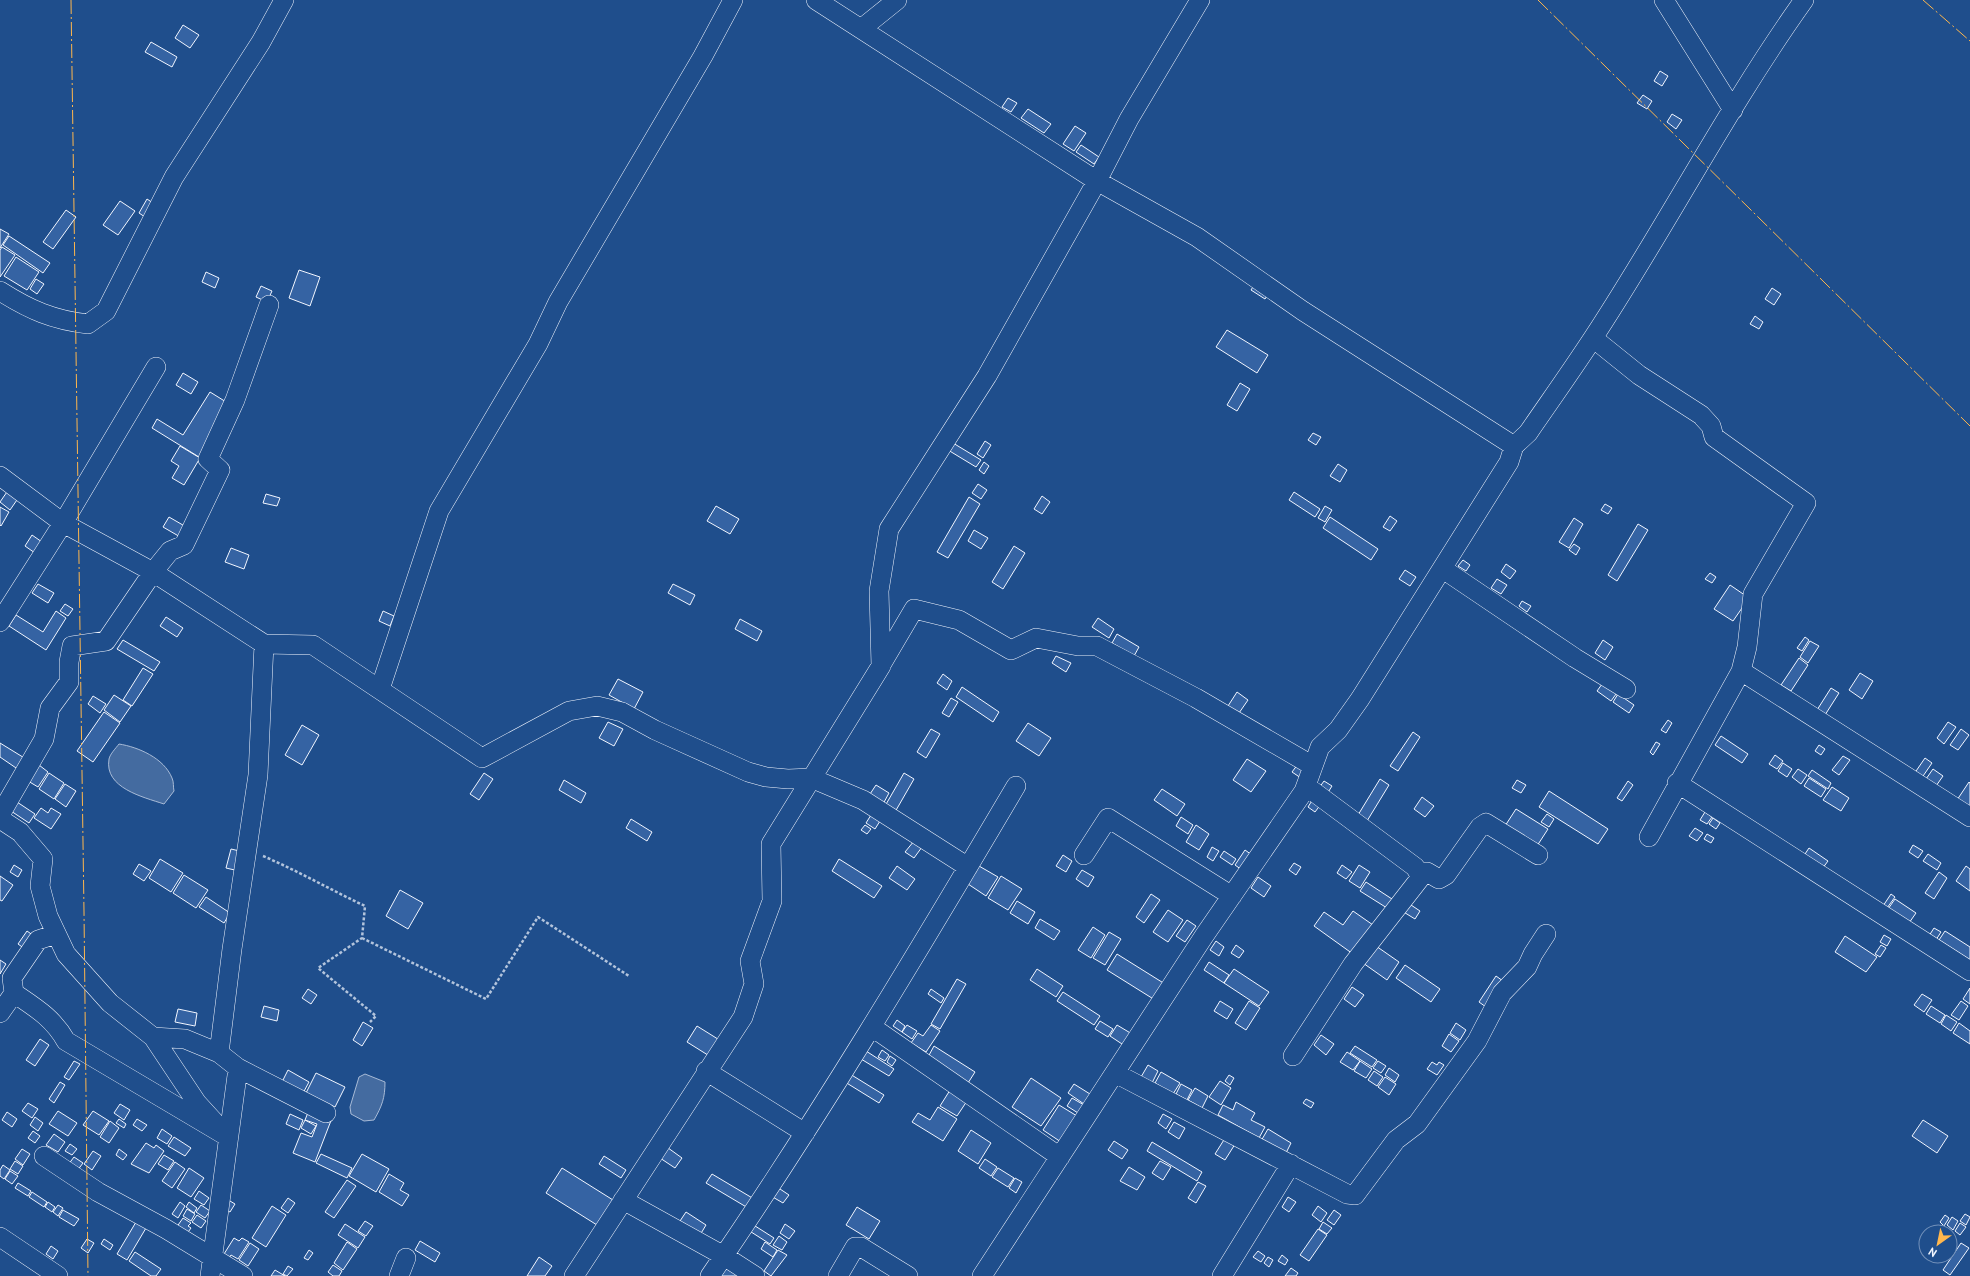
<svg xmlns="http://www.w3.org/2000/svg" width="1970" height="1276" font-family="'PT Sans',sans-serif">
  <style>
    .water { fill: #446ba0; stroke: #a8bbd7 }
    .building { fill: #3563a3; stroke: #f2f6ff }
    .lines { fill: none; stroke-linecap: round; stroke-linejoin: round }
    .minor-casing { stroke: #f2f6ff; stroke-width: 20 }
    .path { stroke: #b3c4dc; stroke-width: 2.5; stroke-dasharray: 3 2; stroke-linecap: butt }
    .minor { stroke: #1f4e8c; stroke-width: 19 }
    .power { stroke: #ffb74d; stroke-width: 1; stroke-dasharray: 14 3 2 3; stroke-linecap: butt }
  </style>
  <rect width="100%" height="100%" fill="#1f4e8c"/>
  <path class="water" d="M119,744c19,3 45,14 53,34 2,4 1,9 2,13l-10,13c-21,-7 -60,-16 -55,-45 1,-5 7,-11 10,-15z
    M365,1074l20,8c0,16 -3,24 -11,38l-10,1 -13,-7 -1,-7 9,-30z"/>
  <path class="building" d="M183,25l16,10 -9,13 -15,-10z
    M151,42l26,15 -5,10 -27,-15z
    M1660,71l8,5 -6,10 -8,-5z
    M1643,95l9,6 -5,8 -10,-6z
    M1008,98l9,5 -6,9 -9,-5z
    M1028,109l23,15 -7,9 -23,-15z
    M1672,114l10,6 -6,9 -9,-7z
    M1075,126l11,7 -12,18 -11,-7z
    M1081,145l18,12 -5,7 -18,-12z
    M147,199l6,4 -8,14 -6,-4z
    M120,201l15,10 -17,24 -15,-10z
    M66,210l10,7 -23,32 -10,-7z
    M0,229l9,5 -9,14z
    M9,236l41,27 -7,10 -40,-28z
    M2,247l13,8 -15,22v-27z
    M16,257l23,15 -12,18 -23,-14z
    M299,270l21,7 -10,29 -21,-8z
    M206,272l13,6 -4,10 -13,-6z
    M36,279l8,5 -7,10 -7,-5z
    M1256,282l14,9 -5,8 -14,-9z
    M261,286l11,5 -5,11 -11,-5z
    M1772,288l9,6 -7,11 -9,-6z
    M1755,316l8,6 -4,7 -9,-5z
    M1227,330l41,25 -11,18 -41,-26z
    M183,373l15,9 -7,12 -15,-9z
    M1240,383l10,6 -13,22 -10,-6z
    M210,392l21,13 -32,52 -47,-29 5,-9 26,16z
    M1313,433l8,4 -5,8 -8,-5z
    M985,441l6,4 -8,13 -6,-4z
    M953,443l28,17 -5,7 -28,-17z
    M180,446l20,12 -16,27 -12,-7 7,-12 -8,-5z
    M984,462l5,4 -5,8 -5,-4z
    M1338,464l9,6 -7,12 -10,-6z
    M978,484l9,6 -6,9 -9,-6z
    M9,489l10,8 -9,13 -10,-8z
    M1294,492l26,17 -5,8 -26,-17z
    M266,494l14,4 -3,8 -14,-3z
    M1042,496l8,6 -8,12 -8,-5z
    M969,497l11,7 -32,54 -11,-6z
    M1605,504l7,4 -4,6 -7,-4z
    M716,506l23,13 -9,15 -23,-13z
    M1325,506l7,4 -7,12 -7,-4z
    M0,507l9,5 -8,14 -1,-1z
    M1390,516l7,5 -7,10 -7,-4z
    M169,517l19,11 -6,10 -19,-11z
    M1330,517l48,32 -7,11 -48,-32z
    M1574,518l9,6 -14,24 -10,-6z
    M1638,524l10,6 -31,51 -9,-6z
    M974,530l14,8 -7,11 -13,-8z
    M32,535l10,7 -7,11 -10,-7z
    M1574,544l6,4 -4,7 -7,-5z
    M1014,546l11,7 -22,36 -11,-7z
    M231,548l18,7 -5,14 -19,-7z
    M1463,560l7,5 -4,6 -8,-5z
    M1506,564l10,7 -6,8 -9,-7z
    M1405,570l11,7 -6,9 -11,-7z
    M1710,573l6,4 -4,6 -7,-4z
    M1497,579l10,6 -6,9 -10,-6z
    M38,584l16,9 -6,10 -16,-10z
    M673,584l22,11 -5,10 -22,-12z
    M1730,585l19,13 -16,23 -19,-12z
    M1522,601l9,5 -4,6 -8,-6z
    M65,604l8,5 -5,7 -8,-5z
    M56,611l10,7 -20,32 -37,-24 7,-11 27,17z
    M383,611l11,5 -4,10 -11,-5z
    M166,617l17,11 -6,9 -17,-11z
    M1098,618l16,11 -5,9 -17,-11z
    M740,619l22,12 -5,10 -22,-12z
    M1117,634l22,13 -5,9 -22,-13z
    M1805,637l4,3 -7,11 -5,-3z
    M123,640l37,22 -6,9 -37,-22z
    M1603,640l10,7 -8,13 -10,-7z
    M1810,641l9,5 -11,17 -8,-6z
    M1056,656l15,7 -5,9 -14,-9z
    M1799,658l9,7 -17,26 -10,-6z
    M143,668l10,6 -21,32 -9,-6z
    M1860,673l13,8 -11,18 -13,-9z
    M943,674l9,7 -5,9 -10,-7z
    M618,679l25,13 -9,17 -25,-14z
    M1605,680l14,10 -8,11 -14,-10z
    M962,687l37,25 -6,10 -37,-25z
    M1831,688l8,5 -14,22 -8,-5z
    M1237,692l11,8 -9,13 -11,-7z
    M1618,694l16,11 -5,8 -16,-11z
    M114,695l17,11 -11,16 -16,-12z
    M93,696l13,8 -6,9 -12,-9z
    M951,698l7,4 -9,15 -7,-4z
    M104,712l16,11 -27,39 -16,-11z
    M1668,720l4,3 -6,10 -5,-3z
    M608,722l15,7 -9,17 -15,-8z
    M1948,722l8,5 -12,17 -7,-6z
    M1028,723l23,15 -12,18 -23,-15z
    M302,725l17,10 -17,30 -17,-10z
    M931,729l9,5 -14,24 -9,-6z
    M1961,729l8,6 -11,15 -8,-5z
    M1413,732l7,5 -22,34 -8,-5z
    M1721,736l27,18 -6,9 -27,-18z
    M1656,742l4,2 -7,11 -3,-3z
    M0,743l26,16 -7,11 -19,-13z
    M1819,745l6,4 -4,6 -6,-4z
    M1775,755l8,6 -6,8 -8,-5z
    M1843,756l7,4 -11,15 -7,-5z
    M1925,758l7,5 -11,16 -7,-5z
    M1247,759l19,12 -15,21 -18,-12z
    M1783,763l9,6 -5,8 -9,-6z
    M1298,764l8,6 -5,8 -9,-6z
    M39,765l9,7 -10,15 -10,-6z
    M1798,769l9,6 -6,9 -9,-7z
    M1933,769l10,7 -7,10 -10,-7z
    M1812,770l19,13 -3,6 -20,-13z
    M49,773l15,10 -10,16 -15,-10z
    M484,773l9,6 -14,21 -9,-6z
    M904,773l10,6 -19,33 -10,-6z
    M1809,778l17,11 -5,8 -17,-11z
    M1380,779l9,6 -22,36 -9,-6z
    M564,780l22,13 -5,10 -22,-13z
    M1517,780l9,5 -5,8 -9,-5z
    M1324,781l8,5 -5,8 -8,-6z
    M1628,781l5,4 -11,16 -5,-3z
    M1969,782l1,1v25l-13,-8z
    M65,784l11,7 -10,16 -11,-8z
    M876,785l13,8 -7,13 -14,-9z
    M1832,787l17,11 -8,13 -18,-11z
    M1162,789l23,15 -8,12 -23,-16z
    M1549,791l59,38 -10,15 -59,-37z
    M1422,797l12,9 -9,11 -11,-8z
    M1313,799l8,5 -6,8 -7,-5z
    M17,802l18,12 -6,9 -18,-12z
    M41,808l7,5 3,-5 10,6 -10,15 -17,-11z
    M1516,809l32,20 -11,17 -32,-20z
    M1705,812l7,5 -5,7 -7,-4z
    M1547,814l7,5 -5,8 -8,-5z
    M871,815l9,6 -5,8 -9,-6z
    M1181,817l12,8 -5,9 -12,-8z
    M1713,818l7,5 -4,6 -7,-5z
    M631,819l21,13 -5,9 -21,-13z
    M865,825l6,4 -4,5 -6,-4z
    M1196,825l13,9 -10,16 -13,-8z
    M1695,828l8,5 -6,8 -8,-5z
    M1707,834l7,4 -3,5 -7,-4z
    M914,841l8,6 -8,11 -9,-6z
    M1913,845l10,6 -5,7 -9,-6z
    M1212,847l7,4 -6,10 -6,-4z
    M1809,848l19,13 -6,8 -19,-12z
    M231,849l13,3 -5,19 -13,-3z
    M1245,850l7,5 -10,15 -7,-5z
    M1224,851l12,8 -4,6 -12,-8z
    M1928,854l13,9 -4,7 -14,-9z
    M1063,855l9,6 -6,11 -10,-6z
    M160,859l23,14 -12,19 -22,-14z
    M839,859l43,27 -8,12 -42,-27z
    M1294,863l7,4 -5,8 -7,-5z
    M139,864l12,7 -7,10 -11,-7z
    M14,865l8,5 -4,7 -8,-5z
    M1342,865l10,7 -6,7 -9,-6z
    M1359,865l11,7 -10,16 -11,-7z
    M897,866l18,13 -8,11 -18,-12z
    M979,866l19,11 -12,19 -18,-12z
    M1966,866l4,3v22l-14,-10z
    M1082,870l12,7 -6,10 -12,-8z
    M1939,872l8,6 -13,21 -9,-6z
    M184,875l24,15 -12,18 -23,-15z
    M0,876l13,9 -11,16 -2,-1z
    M1001,876l21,13 -14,21 -20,-12z
    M1258,877l13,9 -7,11 -13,-9z
    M1366,882l26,17 -5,9 -27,-17z
    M400,890l23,13 -15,26 -22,-13z
    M1151,894l9,6 -16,23 -8,-6z
    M1891,894l4,3 -8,11 -4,-2z
    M206,897l24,16 -6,10 -25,-16z
    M1895,899l21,14 -7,10 -21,-14z
    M1017,901l18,11 -7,12 -18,-11z
    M1408,903l12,8 -5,8 -13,-8z
    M1168,910l15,10 -15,22 -15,-10z
    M1353,911l20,14 -20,29 -39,-28 10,-14 19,13z
    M1040,919l20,12 -6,9 -19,-12z
    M1187,920l9,6 -11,16 -9,-6z
    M1093,927l12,8 -14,23 -13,-8z
    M1934,928l7,4 -7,11 -7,-4z
    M27,931l7,5 -9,13 -7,-5z
    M1945,931l25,16v13l-31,-20z
    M1109,932l12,7 -16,26 -12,-7z
    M1884,935l7,4 -4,7 -7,-4z
    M1845,936l32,21 -11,15 -31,-20z
    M1216,941l8,6 -5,9 -9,-6z
    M1236,945l8,6 -5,7 -8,-5z
    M1881,945l5,3 -6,9 -5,-3z
    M1376,946l23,16 -12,18 -24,-17z
    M1117,954l48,30 -10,16 -48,-30z
    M0,960l6,4 -6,10z
    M1209,962l20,13 -5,8 -20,-13z
    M1405,965l35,24 -9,13 -35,-24z
    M1037,969l26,17 -7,11 -26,-17z
    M1234,969l35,23 -10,14 -35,-23z
    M1496,976l7,5 -17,26 -7,-5z
    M957,979l9,5 -26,45 -9,-5z
    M1352,987l12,8 -9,12 -11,-8z
    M1970,988v16l-7,-5z
    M308,989l9,6 -6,9 -9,-6z
    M931,989l13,9 -3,5 -13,-9z
    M1063,992l37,24 -6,9 -37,-24z
    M1922,994l10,6 -8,12 -10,-7z
    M1220,1001l13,8 -6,10 -13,-8z
    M1249,1001l11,7 -14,22 -11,-7z
    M1961,1001l7,5 -9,14 -8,-5z
    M264,1006l15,4 -2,11 -16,-4z
    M1931,1006l14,9 -5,8 -14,-9z
    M178,1009l19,4 -2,13 -20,-4z
    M1946,1015l11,7 -6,9 -10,-7z
    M897,1020l8,6 -3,6 -9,-6z
    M1100,1021l13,8 -5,8 -13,-8z
    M363,1022l10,6 -11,18 -9,-6z
    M1456,1023l10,7 -6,10 -10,-7z
    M1959,1023l11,8v13l-17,-11z
    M907,1025l10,6 -5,8 -10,-7z
    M931,1025l9,6 -14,21 -15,-9 7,-10 5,3z
    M1117,1025l15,9 -7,12 -15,-10z
    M697,1026l24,15 -10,16 -24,-15z
    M1449,1034l10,7 -8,11 -9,-6z
    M1321,1035l13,9 -8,11 -12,-10z
    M40,1039l9,6 -14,21 -9,-6z
    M934,1046l41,26 -7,11 -40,-26z
    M1355,1046l22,14 -5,7 -22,-14z
    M882,1050l7,5 -4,6 -7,-4z
    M866,1051l28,18 -5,7 -28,-17z
    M1347,1052l13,9 -7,9 -13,-8z
    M890,1056l6,4 -4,6 -5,-4z
    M74,1061l6,3 -11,16 -5,-3z
    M1360,1061l12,8 -6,9 -12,-7z
    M1378,1061l8,5 -5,7 -8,-5z
    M1432,1062l5,3 2,-3 5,3 -7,10 -10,-6z
    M1148,1065l10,6 -6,12 -11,-6z
    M1389,1068l10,7 -4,7 -10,-7z
    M288,1070l21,12 -7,13 -21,-11z
    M1374,1071l9,6 -6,9 -9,-6z
    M1161,1072l19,11 -7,11 -18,-11z
    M316,1073l29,14 -10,20 -29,-14z
    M850,1074l34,21 -5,8 -34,-21z
    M1229,1075l5,3 -4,7 -5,-4z
    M1385,1077l11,7 -7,11 -11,-8z
    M1031,1078l30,20 -20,28 -29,-19z
    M1220,1081l11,7 -10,17 -12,-8z
    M60,1082l5,3 -11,18 -5,-4z
    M1074,1084l16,10 -6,10 -16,-11z
    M1181,1084l11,6 -5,10 -11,-6z
    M952,1087l17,11 -12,18 -17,-10z
    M1195,1088l13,8 -6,12 -14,-8z
    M1072,1098l12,7 -6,8 -11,-7z
    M1306,1099l8,4 -3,5 -8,-5z
    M1236,1102l19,11 -4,7 14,7 -6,11 -41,-23 5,-10 10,5z
    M28,1103l10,6 -6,9 -10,-7z
    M120,1104l10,6 -6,10 -10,-7z
    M1059,1105l18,11 -16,26 -18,-12z
    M938,1107l19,12 -14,22 -31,-19 6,-9 12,7z
    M309,1110l23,8 -17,44 -22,-9 8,-20 11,4 5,-13 -12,-4z
    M58,1111l19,12 -9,13 -19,-12z
    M93,1111l16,10 -10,14 -16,-10z
    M7,1112l10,7 -5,8 -10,-7z
    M290,1114l13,6 -4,10 -13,-6z
    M1163,1114l9,5 -6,10 -8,-6z
    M35,1117l8,6 -5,8 -8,-6z
    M119,1119l7,5 -2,4 -8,-5z
    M137,1119l10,6 -5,6 -9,-6z
    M305,1120l11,6 -5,8 -10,-6z
    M1923,1120l25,16 -11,17 -25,-17z
    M110,1121l9,7 -10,15 -9,-6z
    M1174,1122l11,6 -6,11 -11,-7z
    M162,1129l10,7 -5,8 -10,-6z
    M1268,1129l23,14 -6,12 -24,-14z
    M971,1130l20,13 -13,21 -20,-13z
    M33,1131l7,5 -5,7 -7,-5z
    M54,1134l11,8 -7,10 -12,-7z
    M1227,1135l10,6 -12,19 -10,-6z
    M174,1137l17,11 -6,8 -17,-10z
    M1114,1141l14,9 -6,9 -14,-9z
    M1152,1142l50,30 -5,9 -50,-30z
    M146,1143l8,5 2,-3 8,6 -15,22 -18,-9z
    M70,1144l7,5 -5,6 -7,-4z
    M664,1145l18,13 -7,10 -18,-12z
    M22,1149l8,5 -7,11 -8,-6z
    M119,1149l8,6 -4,5 -7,-5z
    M93,1151l8,5 -9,14 -8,-6z
    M321,1154l31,14 -5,10 -31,-15z
    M362,1154l27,15 -13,23 -27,-16z
    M164,1155l10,6 -6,9 -10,-6z
    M604,1156l22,14 -5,8 -22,-14z
    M74,1157l9,6 -6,8 -9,-6z
    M985,1159l12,8 -6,9 -12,-8z
    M15,1161l8,5 -5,8 -8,-5z
    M1160,1161l11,6 -8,13 -11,-7z
    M175,1162l10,7 -13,19 -10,-7z
    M3,1165l7,5 -6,9 -4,-3v-6z
    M1129,1167l16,10 -8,13 -17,-9z
    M189,1168l15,10 -13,19 -14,-9z
    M562,1168l51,32 -16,25 -51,-32z
    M998,1168l16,10 -6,9 -16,-10z
    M10,1171l8,5 -6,8 -7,-5z
    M389,1174l15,9 -4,7 9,5 -7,11 -23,-14z
    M712,1174l42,25 -6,9 -42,-25z
    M1015,1178l7,4 -6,11 -7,-5z
    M347,1180l9,6 -22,32 -9,-6z
    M1198,1182l8,4 -10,17 -8,-5z
    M18,1183l13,8 -3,5 -13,-8z
    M777,1187l12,8 -6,8 -12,-7z
    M199,1191l10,7 -5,7 -10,-6z
    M32,1192l15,10 -3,5 -15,-10z
    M1288,1197l8,5 -7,10 -7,-5z
    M288,1198l7,5 -7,10 -7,-5z
    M230,1201l5,3 -5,8 -6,-3z
    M48,1202l7,5 -3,5 -7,-5z
    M180,1202l5,4 -7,12 -6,-4z
    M189,1202l8,6 -3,5 -8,-6z
    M58,1205l5,3 -5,8 -5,-4z
    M201,1205l9,6 -5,7 -9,-6z
    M272,1206l14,9 -20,32 -14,-9z
    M1318,1206l9,7 -6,9 -9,-7z
    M857,1207l23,14 -11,18 -23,-14z
    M187,1209l8,5 -4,7 -8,-5z
    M63,1210l16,9 -5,7 -15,-9z
    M1334,1210l7,5 -7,10 -7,-5z
    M686,1212l20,13 -6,10 -20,-14z
    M1965,1214l5,3 -4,8 -6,-4z
    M197,1215l9,6 -5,7 -9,-6z
    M1945,1215l4,3 -5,8 -4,-4z
    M139,1217l10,6 -22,37 -10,-6z
    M1952,1217l6,4 -5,9 -6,-5z
    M183,1218l8,5 -3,3 3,2 -5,7 -10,-7z
    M365,1221l8,5 -7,10 -8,-5z
    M1323,1222l9,6 -5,6 -8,-5z
    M1960,1223l6,4 -6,8 -5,-4z
    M345,1224l20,13 -7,11 -20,-13z
    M752,1224l22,14 -4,6 -22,-14z
    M785,1224l10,7 -6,8 -9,-6z
    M1318,1229l9,6 -18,26 -9,-6z
    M779,1236l8,6 -5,8 -9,-5z
    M234,1238l5,3 3,-3 7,4 -11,17 -7,-4 -2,3 -5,-4z
    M87,1239l7,4 -6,10 -7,-5z
    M104,1239l9,6 -3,5 -9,-6z
    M420,1241l20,12 -5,9 -20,-12z
    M347,1242l10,7 -14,21 -9,-7z
    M765,1242l12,8 -4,7 -12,-8z
    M250,1243l9,6 -11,17 -9,-6z
    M1961,1243l8,5 -19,27 -7,-5z
    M51,1246l7,5 -5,8 -7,-5z
    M309,1250l4,3 -5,7 -4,-2z
    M778,1250l9,5 -16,21 -7,-5z
    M1258,1251l7,5 -4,6 -8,-5z
    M135,1252l26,17 -5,7h-5l-22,-15z
    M1282,1255l6,5 -3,5 -7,-4z
    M539,1257l13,9 -7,10h-18z
    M1268,1257l5,3 -4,7 -5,-4z
    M333,1265l9,6 -3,5h-6l-5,-4z
    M288,1266l5,3 -6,7 -4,-2z
    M723,1266l15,10h-21z
    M1291,1268l7,5 -2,3h-11z
    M275,1270l10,6h-14z"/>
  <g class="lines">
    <g class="minor-casing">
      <path id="minor" d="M816,0l281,181 100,56 106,74 211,135
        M1664,0l69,110
        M861,29l36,-29
        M0,291c30,19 53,29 88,33l18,-13 68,-134 87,-135 23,-42
        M1593,338l46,37 62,40 10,11 3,11 92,66 -53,91 -6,53 -6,24 -92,166
        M0,476l63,47 90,49 111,72 49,1 169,113 87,-47 28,-5 25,6 33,18 93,42 18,5 22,2 23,-1 52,22 105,67
        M1443,569l132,89 51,31
        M0,622l63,-99 93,-156
        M881,665l33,-56 45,11 52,30 25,-12 42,8h19l99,52 117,68
        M1741,671l229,146
        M380,689l59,-178 99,-167 20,-42 145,-246 30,-56
        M1677,783l293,188
        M0,815l44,-76 6,-31 19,-26v-20l3,-16 34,-5 47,-69 17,-21 14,-6 36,-75 -12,-11 27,-59 34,-95
        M0,819l20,13 23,27 -3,27 8,30 18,38 44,49 43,34 44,66 31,34 -162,-96c-13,-23 -30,-33 -52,-48
        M1084,855l24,-37 124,78
        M1418,872h9l12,7 7,-4 34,-48 6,-4 52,32
        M0,1013l14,-20 -2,-15 26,-38 18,-6
        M872,1027l188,130
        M153,1037l32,2 34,14
        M1293,1056l60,-92 68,-87 -6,-10 -109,-81
        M238,1068l88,45
        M706,1071l99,62
        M1115,1073l232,121 8,1 41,-55 21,-16 60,-83 25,-48 25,-26 6,-13 13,-20
        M44,1156l54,36 68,37 77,47
        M623,1200l101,56 31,20
        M0,1237l58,39
        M210,1276l28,-208 -19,-15 13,-104 26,-174 6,-131
        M399,1276l7,-18
        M574,1276l169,-259 11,-33 -4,-23 22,-60 -1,-57 110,-178 -2,-75 10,-62 98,-153 110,-195 32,-62 71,-119
        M710,1276c109,-159 208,-324 306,-490
        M838,1276l17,-29h6l47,29
        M982,1276l222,-340 100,-145 16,-44 18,-17 22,-31 149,-237 5,-16 14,-13c22,-32 44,-63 65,-95 73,-111 134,-230 211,-338
        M1222,1276l69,-112"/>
    </g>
    <path class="path" d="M263,856c35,15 68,34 102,50l-3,32 -44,30 58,48 -6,6
      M362,938l124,61 52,-82 91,59"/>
    <use href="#minor" class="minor"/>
    <path class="power" d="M71,0l13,912 4,364
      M1538,0l432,426
      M1923,0l47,41"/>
  </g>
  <g transform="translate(1938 1244) rotate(213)"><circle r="19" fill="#1f4e8c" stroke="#7391ba"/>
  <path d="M0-3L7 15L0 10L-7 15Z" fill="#ffb74d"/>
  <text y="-6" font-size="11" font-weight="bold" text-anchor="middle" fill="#f2f6ff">N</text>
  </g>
</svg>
